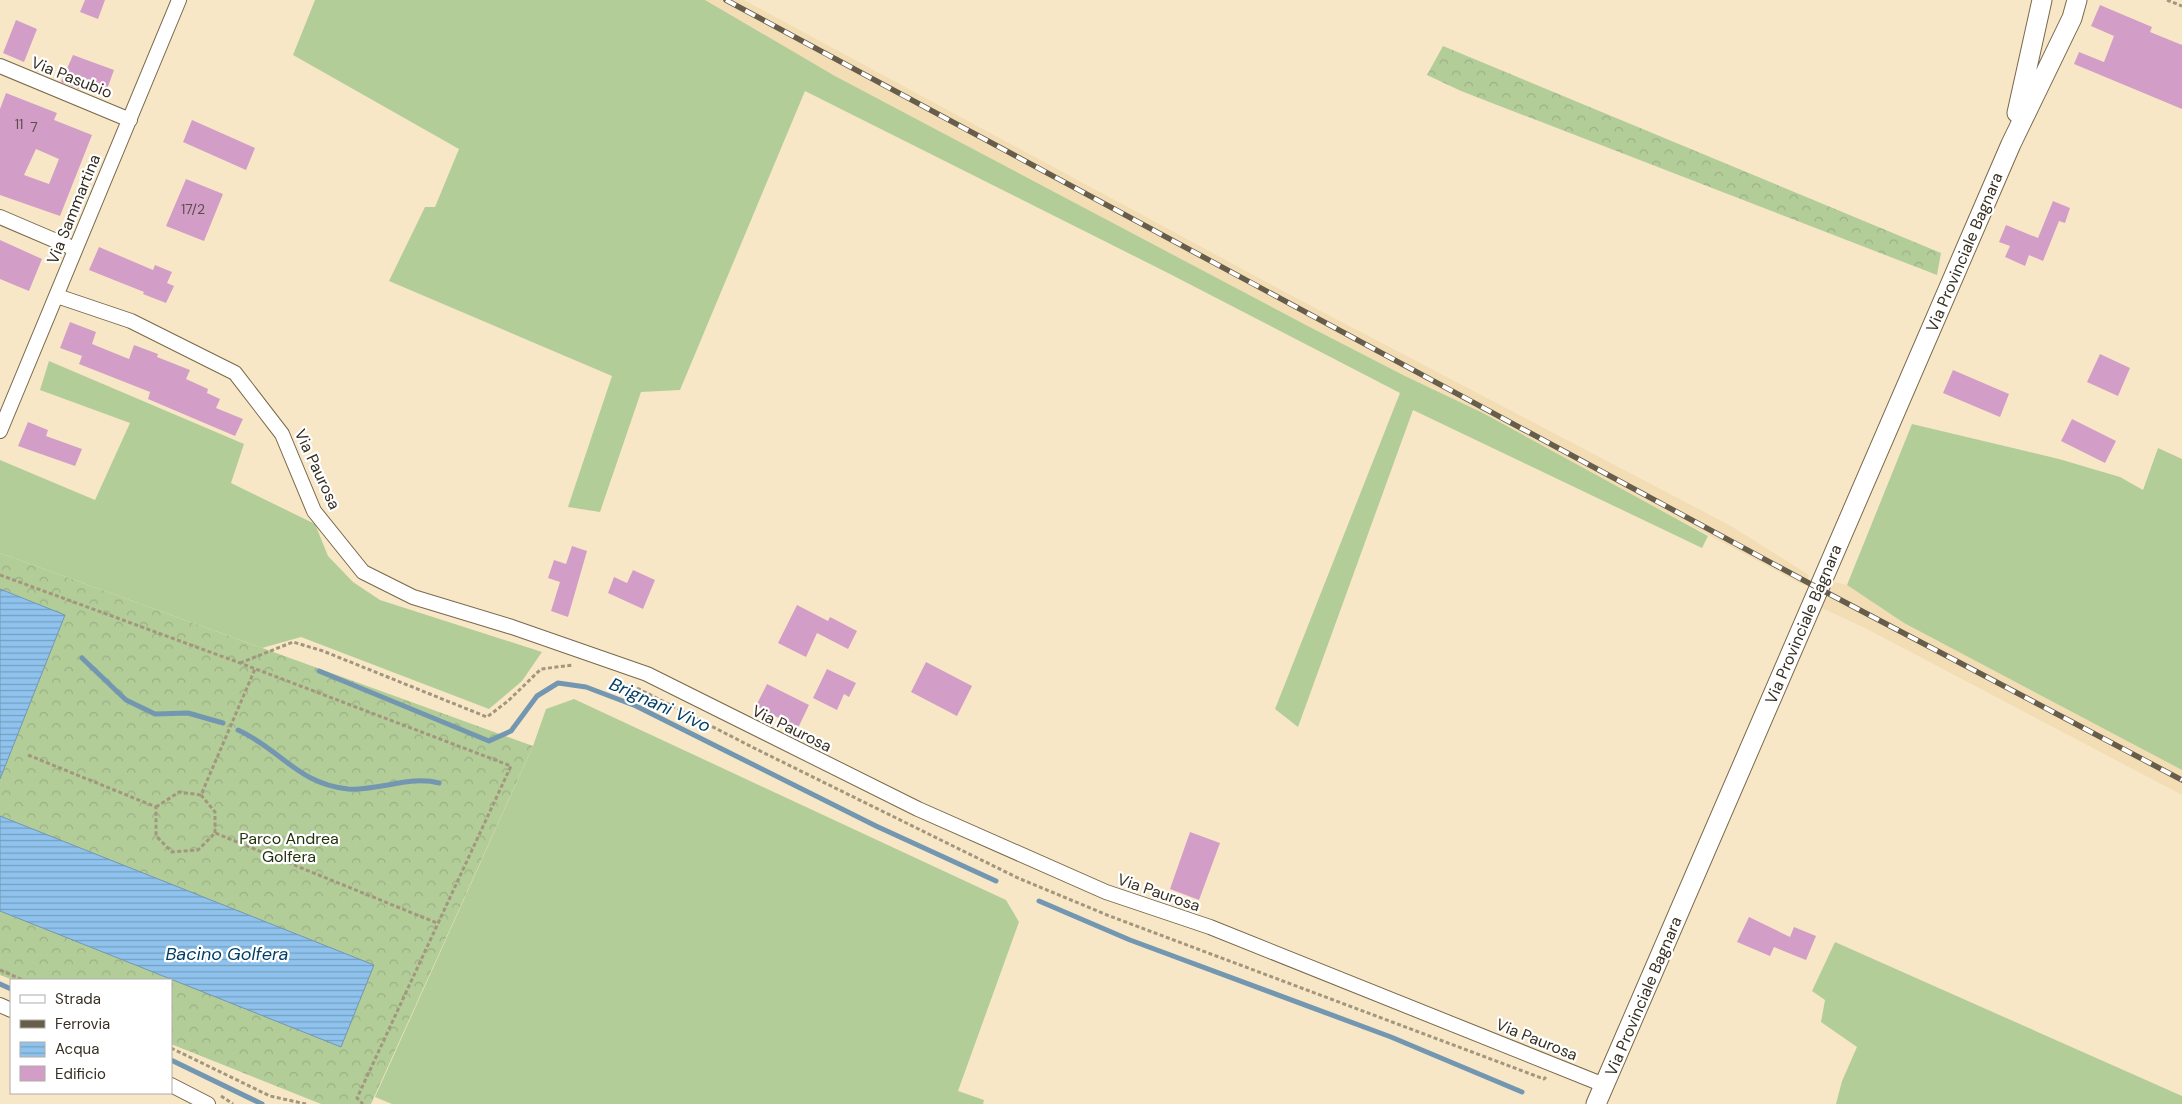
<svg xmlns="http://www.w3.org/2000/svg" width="2182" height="1104" font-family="'DM Sans',sans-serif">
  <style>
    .built { fill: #f2ddb5 }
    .grass { fill: #b3cd99 }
    .forest { fill: url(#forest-crowns) }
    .water { fill: url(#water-rules); stroke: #7497b1 }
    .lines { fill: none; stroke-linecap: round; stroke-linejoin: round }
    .stream { stroke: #7497b1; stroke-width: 5 }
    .building { fill: #d29ec8; fill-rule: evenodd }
    .minor-casing { stroke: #78694b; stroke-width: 16 }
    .secondary-casing { stroke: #78694b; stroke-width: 21 }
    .path { stroke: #a3967e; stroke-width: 3; stroke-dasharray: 4 2.5; stroke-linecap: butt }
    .minor { stroke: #fff; stroke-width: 14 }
    .secondary { stroke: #fff; stroke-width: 19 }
    .rail-casing { stroke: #675d4b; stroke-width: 5.5 }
    .rail { stroke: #fff; stroke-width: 4; stroke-dasharray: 11; stroke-linecap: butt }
    .labels { text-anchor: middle; stroke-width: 4.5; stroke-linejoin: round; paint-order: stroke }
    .number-label { font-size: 14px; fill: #5d4b4c }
    .street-label { font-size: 16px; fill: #362f22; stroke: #fff }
    .park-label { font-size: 16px; fill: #22340b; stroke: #fff }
    .water-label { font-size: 18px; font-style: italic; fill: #003f67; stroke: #fff }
  </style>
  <defs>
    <pattern id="forest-crowns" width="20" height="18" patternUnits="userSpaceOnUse" patternTransform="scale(1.25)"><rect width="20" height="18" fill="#b3cd99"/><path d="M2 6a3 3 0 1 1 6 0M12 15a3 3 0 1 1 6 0" fill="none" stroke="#9bb084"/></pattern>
    <pattern id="water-rules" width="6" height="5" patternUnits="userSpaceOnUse" patternTransform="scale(1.25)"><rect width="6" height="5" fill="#8fc3ee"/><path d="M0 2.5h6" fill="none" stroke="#769fc0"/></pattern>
  </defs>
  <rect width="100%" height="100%" fill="#f8e7c6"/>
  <path class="built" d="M705,0h39l554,299 433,227 78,49 -4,11 -195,-103 -127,-70 -78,-37 -101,-52 -469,-248z
    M1830,581l17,4 57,38 278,147v25l-317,-167 -43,-20z"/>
  <path class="grass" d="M315,0h390l130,76 469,248 101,52 78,37 225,123 -6,12 -289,-138 -115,317 -23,-18 125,-316 -234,-121 -361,-181 -125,299 -39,2 -41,120 -32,-5 44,-131 -223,-95 36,-74h10l24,-58 -166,-94z
    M49,361l195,83 -13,39 84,41 13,32 25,26 27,18 162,52 -20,29 -33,28 -188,-72 -39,11 -262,-95v-93l95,40 35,-77 -90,-33z
    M1912,424l147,35 61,18 23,13 15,-42 24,11v311l-278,-147 -57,-38z
    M574,699l432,201 13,22 -61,169 26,9 -1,4h-591l-17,-7 158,-351 13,-37z
    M1835,942l347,154v8h-346l6,-23 15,-34 -36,-25 4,-22 -13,-9z"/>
  <path class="forest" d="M1443,46l498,207 -4,22 -476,-184 -34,-16z
    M0,553l533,193 -162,358h-50l-150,-60v-64h-158l-13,-5z"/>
  <path class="water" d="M0,589l65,26 -65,164z
    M0,816l374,149 -33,82 -341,-136z"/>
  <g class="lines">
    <path class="stream" d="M82,658l44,42 29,14 33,-1 35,10
      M319,671l170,70 22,-10 26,-35 21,-13 28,4 50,19 240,120 120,55
      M238,730c42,19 60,54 110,59 30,2 63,-14 91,-6
      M1039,901l91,39 261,97 131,55
      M0,984l11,5
      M171,1060l91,44"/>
  </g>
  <path class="building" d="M85,0h20l-7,19 -18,-7z
    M2100,5l52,22 -2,5 32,13v64l-108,-45 5,-12 25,10 10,-26 -23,-10z
    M16,20l21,9 -13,33 -21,-9z
    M73,55l41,15 -9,25 -25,-9 -1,3 -18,-7z
    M6,93l51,20 -3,7 38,15 -32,81 -60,-21v-86zM36,149l23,10 -10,25 -25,-9z
    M192,120l63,28 -9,22 -63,-28z
    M186,179l37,15 -19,47 -38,-15z
    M2053,201l17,7 -5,15 -6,-2 -16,40 -14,-6 -4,11 -20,-9 5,-11 -11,-4 7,-17 32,13z
    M0,240l42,19 -13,32 -29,-12z
    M99,247l54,23 2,-5 17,7 -5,11 7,3 -8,17 -23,-9 1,-2 -55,-22z
    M70,322l26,10 -4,12 37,15 5,-14 24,9 -1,3 33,13 -4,9 22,10 -1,4 13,6 -4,9 27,11 -8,17 -87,-37 2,-7 -71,-28 3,-8 -22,-8z
    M2100,354l30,14 -12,28 -31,-14z
    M1953,370l56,24 -9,23 -57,-24z
    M2072,419l44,22 -11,22 -44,-22z
    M28,422l20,8 -2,6 36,13 -7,17 -57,-20z
    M572,546l15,5 -19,66 -17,-6 9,-29 -12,-4 6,-18 12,4z
    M633,570l22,10 -12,29 -35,-16 6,-16 13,6z
    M797,605l31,16 2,-4 27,14 -9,18 -31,-16 -11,24 -28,-14z
    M926,662l46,24 -15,30 -46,-24z
    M827,669l29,14 -7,14 -5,-3 -7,16 -24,-12z
    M767,684l42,21 -11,23 -42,-22z
    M1190,832l30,11 -21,57 -29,-11z
    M1749,917l41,20 4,-10 22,9 -10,24 -32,-13 -4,9 -33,-14z"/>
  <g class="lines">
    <g class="minor-casing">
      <path id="minor" d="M0,66l130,54
        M0,217l75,32
        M57,296l74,25 104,52 47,61 32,77 49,61 50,25 99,30 135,47 271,135 188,83 104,35 394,158
        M0,431l179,-431
        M0,1005l11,5
        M171,1085l37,19"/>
    </g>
    <g class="secondary-casing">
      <path id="secondary" d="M2017,113l25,-113
        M1596,1104l415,-960 61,-126 5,-18"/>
    </g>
    <path class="path" d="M2167,0l15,6
      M0,575l240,88 271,103 -154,332 6,6
      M240,663l53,-21 30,9 164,66 21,-16 33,-32 32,-4
      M637,688l117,60 264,130 89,37 437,164 2,-2
      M28,755l128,52v29l16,16 26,-2 17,-17 222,90
      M201,795l14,17v21
      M156,807l23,-15 22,3 54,-126
      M0,970l23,10
      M171,1048l99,48 36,8
      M221,1096l12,8"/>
    <use href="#minor" class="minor"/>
    <use href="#secondary" class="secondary"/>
    <g class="rail-casing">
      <path id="rail" d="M726,0l1092,588 364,192"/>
    </g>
    <use href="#rail" class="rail"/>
  </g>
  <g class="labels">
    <g class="number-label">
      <text x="19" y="129">11</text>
      <text x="34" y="132">7</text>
      <text x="193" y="214">17/2</text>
    </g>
    <g class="street-label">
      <text transform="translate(72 77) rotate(22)" y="6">Via Pasubio</text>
      <text transform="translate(73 209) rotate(-68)" y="6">Via Sammartina</text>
      <text transform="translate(1964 252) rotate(-67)" y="6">Via Provinciale Bagnara</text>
      <text transform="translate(318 469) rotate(65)" y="6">Via Paurosa</text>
      <text transform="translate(1803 624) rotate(-67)" y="6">Via Provinciale Bagnara</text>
      <text transform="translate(792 728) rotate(26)" y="6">Via Paurosa</text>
      <text transform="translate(1159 892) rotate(19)" y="6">Via Paurosa</text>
      <text transform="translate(1643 996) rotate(-67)" y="6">Via Provinciale Bagnara</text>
      <text transform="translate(1537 1039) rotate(22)" y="6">Via Paurosa</text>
    </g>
    <g class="park-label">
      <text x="289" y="844">Parco Andrea<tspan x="289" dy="18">Golfera</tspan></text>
    </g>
    <g class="water-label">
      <text transform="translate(660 705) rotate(24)" y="6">Brignani Vivo</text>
      <text x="227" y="960">Bacino Golfera</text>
    </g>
  </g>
  <rect x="10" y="979" width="162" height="115" fill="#ffffff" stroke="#afaca7"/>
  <rect x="20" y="995" width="25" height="8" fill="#ffffff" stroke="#afaca7"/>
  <text x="55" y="1004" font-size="15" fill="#362f22">Strada</text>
  <rect x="20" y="1020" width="25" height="8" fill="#675d4b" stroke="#afaca7"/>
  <text x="55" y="1029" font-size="15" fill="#362f22">Ferrovia</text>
  <rect x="20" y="1042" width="25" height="15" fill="url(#water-rules)" stroke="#afaca7"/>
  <text x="55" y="1054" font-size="15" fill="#362f22">Acqua</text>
  <rect x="20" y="1066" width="25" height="15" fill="#d29ec8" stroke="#afaca7"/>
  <text x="55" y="1079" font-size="15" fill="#362f22">Edificio</text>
</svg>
